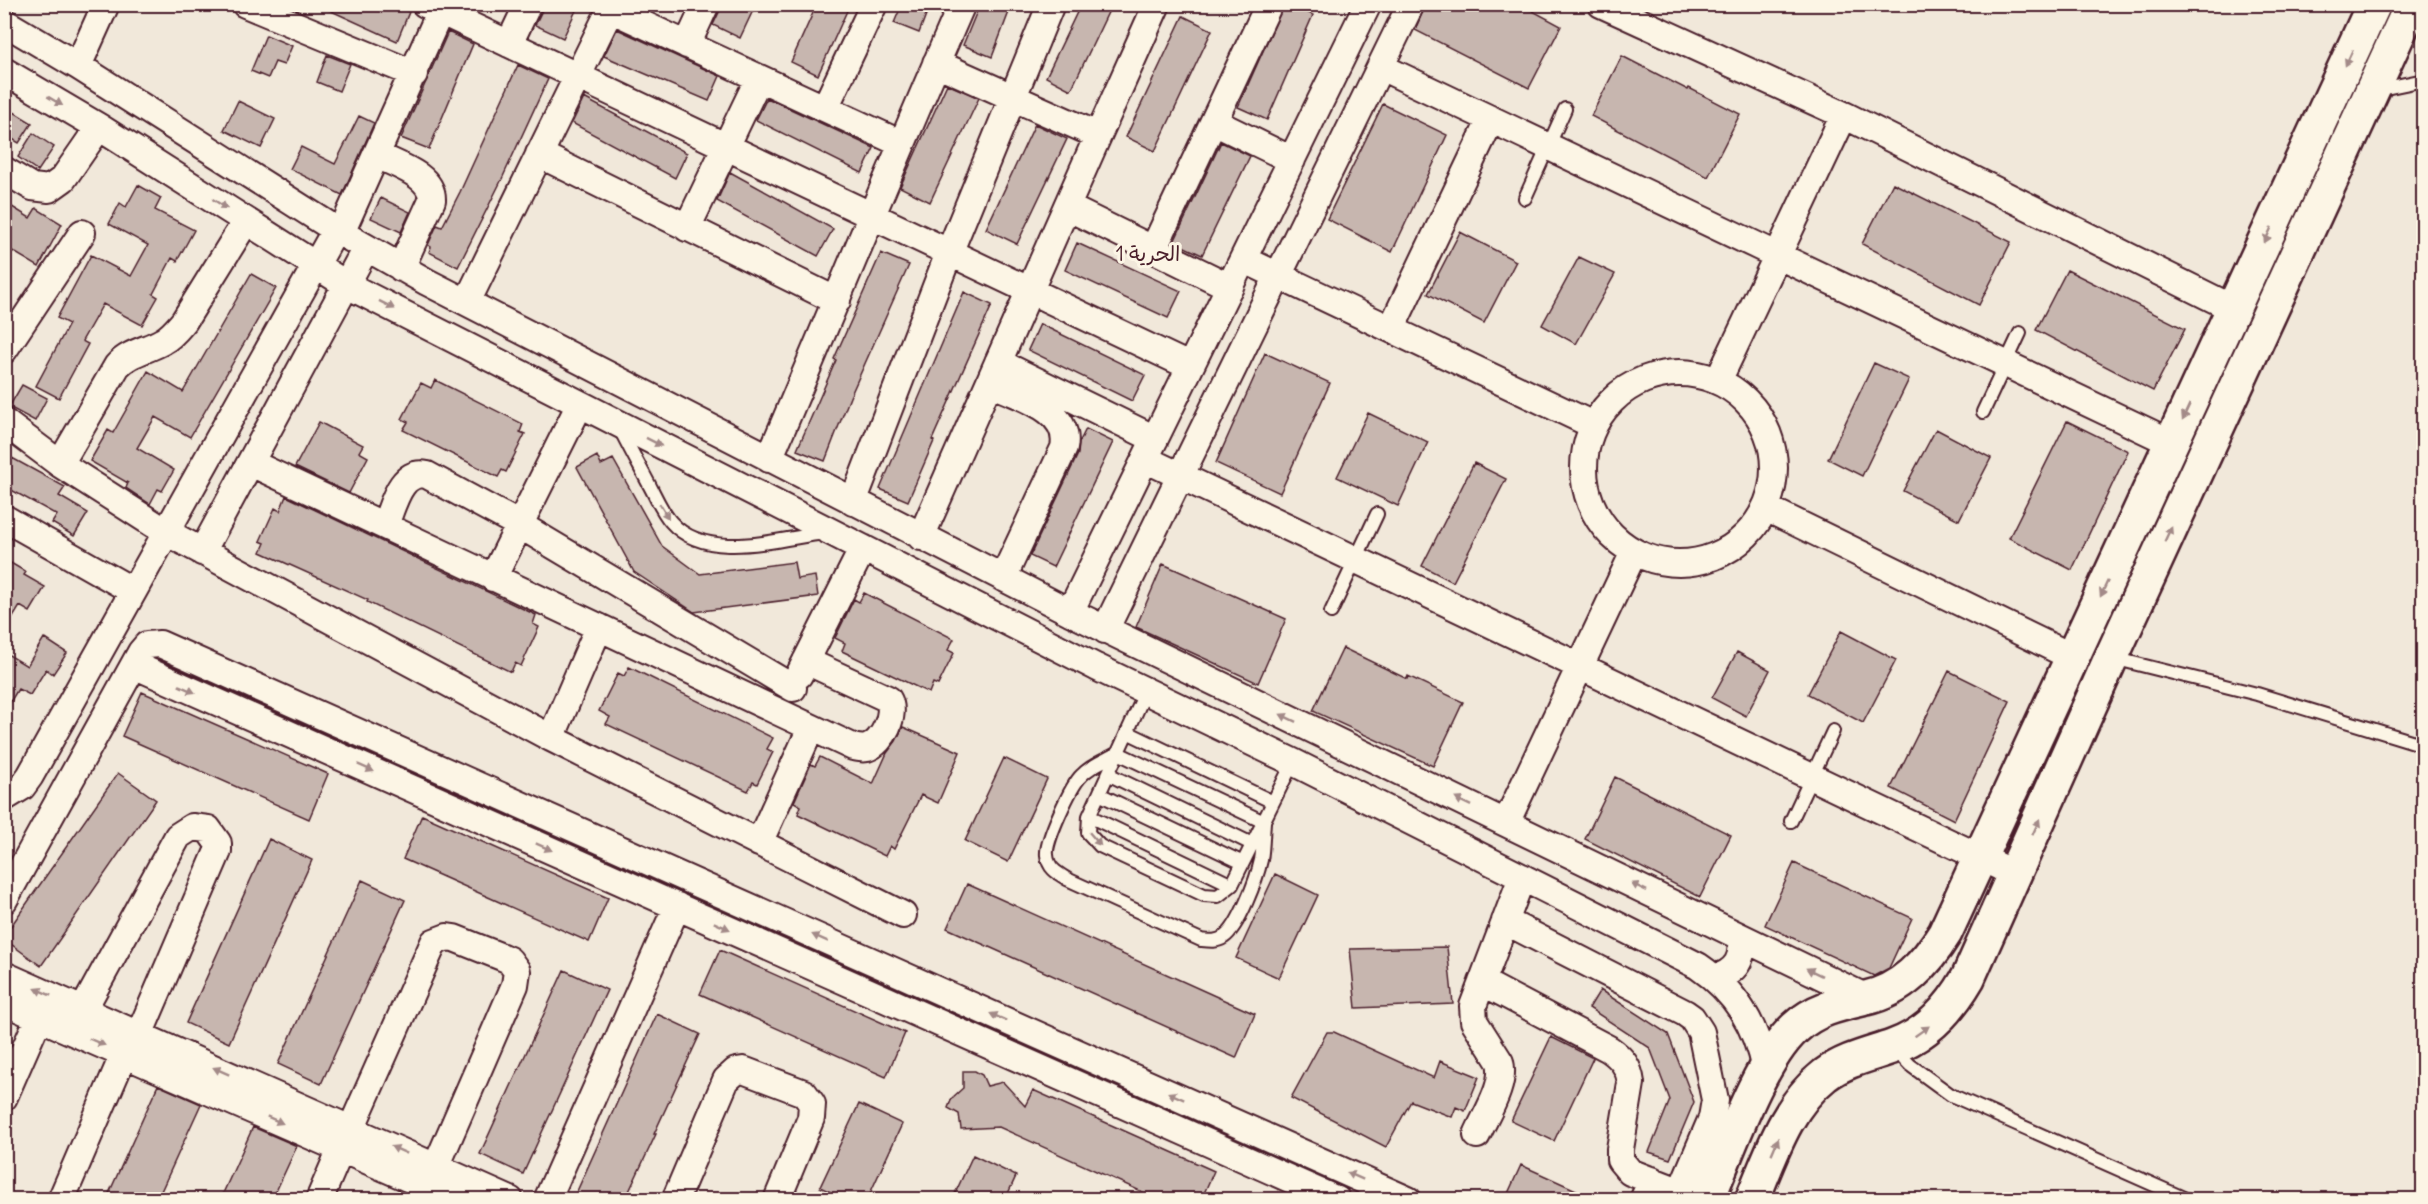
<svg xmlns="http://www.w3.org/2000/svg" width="2428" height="1204" font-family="Delius,'Playpen Sans Arabic',sans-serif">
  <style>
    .building { fill: #c7b6af; stroke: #4a1f2b; stroke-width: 1.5 }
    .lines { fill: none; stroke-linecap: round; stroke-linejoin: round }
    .lane-casing { stroke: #4a1f2b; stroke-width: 16 }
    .street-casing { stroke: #4a1f2b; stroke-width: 30 }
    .secondary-casing { stroke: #4a1f2b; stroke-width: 38 }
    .lane { stroke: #fcf5e5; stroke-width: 12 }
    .street { stroke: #fcf5e5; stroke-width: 26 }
    .secondary { stroke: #fcf5e5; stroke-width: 33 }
    .oneway { fill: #a38a88 }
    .labels { text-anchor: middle; stroke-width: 6; stroke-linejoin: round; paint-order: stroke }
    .neighbourhood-label { font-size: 21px; fill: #4a1f2b; stroke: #fcf5e5 }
  </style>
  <rect width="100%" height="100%" fill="#f1e8da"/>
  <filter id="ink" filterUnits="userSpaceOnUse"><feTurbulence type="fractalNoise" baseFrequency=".0167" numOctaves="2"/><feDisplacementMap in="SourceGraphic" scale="12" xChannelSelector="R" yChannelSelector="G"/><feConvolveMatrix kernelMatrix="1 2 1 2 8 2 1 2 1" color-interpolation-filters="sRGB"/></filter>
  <g filter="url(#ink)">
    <path class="building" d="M316,4h76l17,8 -12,29z
      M545,4h34l-16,34 -28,-13z
      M723,4h33l-16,34 -27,-13z
      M817,4h33l-32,71 -27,-13z
      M902,4h28l-11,29 -25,-10z
      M980,4h32l-20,53 -29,-12z
      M1081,4h31l-41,86 -25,-13z
      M1284,4h6l23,11 -46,105 -29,-13z
      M1426,4h94l41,22 -32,62 -114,-58z
      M1183,16l29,14 -57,121 -29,-14z
      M617,29l103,47 -11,25 -105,-45z
      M448,32l25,12 -44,105 -28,-11z
      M266,35l26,11 -8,19 -9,-3 -7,16 -17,-7z
      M327,55l23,9 -11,27 -22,-9z
      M1622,56l66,34 1,-2 51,26 -32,63 -117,-61z
      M518,65l30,14 -47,102 -43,86 -29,-15 2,-5 -3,-2 9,-20 5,2 18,-35z
      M947,84l32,14 -49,104 -30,-15z
      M584,98l103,55 -12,25 -103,-55z
      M767,98l107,50 -12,25 -106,-53z
      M238,101l37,18 -14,29 -37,-18z
      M1383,104l64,31 -55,117 -65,-33z
      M4,106l28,17 -13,20 -15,-9z
      M359,116l15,7 -32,72 -52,-26 11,-22 34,17z
      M1035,124l32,15 -50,105 -31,-15z
      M33,133l21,14 -16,24 -20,-14z
      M1221,142l29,14 -48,99 -28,-13z
      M730,172l103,57 -15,27 -101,-55z
      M1893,183l118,59 -32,63 -117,-61z
      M138,185l23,13 -6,12 39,20 -17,31 -5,-3 -19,36 5,3 -16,28 -39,-21 -21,37 6,3 -29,54 -23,-12 33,-62 -12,-6 34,-63 40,21 17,-31 -39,-21 11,-21 6,4z
      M381,198l29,14 -9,20 -30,-14z
      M4,202l26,16 6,-10 26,16 -23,43 -35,-21z
      M1460,232l56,29 -32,62 -56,-29z
      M1077,243l104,48 -13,27 -103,-48z
      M881,253l28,12 -59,132 -25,64 -28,-11 39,-90 -2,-1z
      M1579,257l36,17 -39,70 -34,-19z
      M2067,270l118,59 -32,62 -117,-61z
      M251,274l25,14 -86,149 -35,-20 -18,31 37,22 -12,21 -4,-2 -8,15 -24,-16 2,-5 -38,-22 18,-31 5,3 35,-62 35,21z
      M964,292l28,13 -60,135 2,1 -26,60 -28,-12z
      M1040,324l105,51 -13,26 -104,-51z
      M1265,353l65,30 -50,110 -64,-30z
      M1874,363l35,16 -47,97 -34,-17z
      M435,380l88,44 -3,8 5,2 -19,38 -4,-2 -4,7 -95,-47 5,-8 -6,-3 19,-36 10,5z
      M22,385l25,13 -12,23 -26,-14z
      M1368,413l60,29 -30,64 -61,-29z
      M2067,421l61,30 -56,119 -63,-32z
      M319,422l44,23 -4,7 9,5 -19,36 -54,-26z
      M1086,429l27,13 -60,125 -23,-11 48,-102 1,-11z
      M1936,429l55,29 -32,62 -56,-29z
      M597,456l4,9 12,-6 49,87 38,28 94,-12 3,17 18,-3 3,20 -124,16 -60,-40 -57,-105z
      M12,458l53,29 -6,9 29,17 -14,23 -22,-13 5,-8 -53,-29v-14z
      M1474,463l32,16 -53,103 -31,-16z
      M286,496l250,119 -3,9 6,3 -18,39 -6,-3 -4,9 -144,-70 1,-2 -107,-48 4,-9 -5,-2 15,-33 5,3z
      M4,559l22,13 -2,3 21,12 -15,25 -10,-6 -16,26z
      M1163,564l123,55 -28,64 -122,-56z
      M864,593l90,46 -6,11 6,3 -16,32 -5,-2 -4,10 -87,-42 3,-8 -10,-5 19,-39 5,3z
      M1841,631l55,29 -33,63 -55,-29z
      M44,638l23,15 -14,21 -7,-5 -16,26 -12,-6 -14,23v-60l23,14z
      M1343,648l64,31 1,-3 55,26 -30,64 -120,-55z
      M1737,652l33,18 -24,46 -34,-18z
      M629,667l144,71 -6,11 6,3 -16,32 -4,-2 -5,9 -142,-67 4,-7 -11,-6 19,-38 6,3z
      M1949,671l61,30 -56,119 -63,-32z
      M142,692l186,82 -19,45 -187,-83z
      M903,727l57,25 -22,51 -17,-8 -27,54 -4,-3 -5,10 -87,-42 3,-8 -7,-4 17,-38 4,2 5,-9 53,27 14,-31 9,-12z
      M1004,758l43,21 -39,83 -43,-21z
      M118,773l38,27 -115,166 -37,-27v-3z
      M1615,777l116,58 -31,62 -115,-58z
      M422,815l186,83 -19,44 -186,-83z
      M269,839l43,21 -83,183 -43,-20z
      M1794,863l118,55 -23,50 -15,8 -109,-51z
      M1275,874l43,21 -39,83 -43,-20z
      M362,880l43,20 -84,184 -43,-20z
      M967,884l288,130 -19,44 -289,-130z
      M1447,947l6,57 -97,4 -6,-59z
      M720,950l185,83 -19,44 -186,-83z
      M564,970l43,20 -84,184 -43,-20z
      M1600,990l68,44 26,68 -24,57 -21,-7 21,-52 -20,-52 -61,-40z
      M657,1014l43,20 -46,100h2l-31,66h-52z
      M1327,1032h7l100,46 6,-17 39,16 -14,34 -9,-4 -4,10 -41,-16 -25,46 -95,-49z
      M1551,1037l42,21 -39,83 -43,-20z
      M963,1071h12l7,4 5,11 16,-4 22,24 8,-16 181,81 -13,29h-41l-161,-73 -38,2 -2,-15 -11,-6 4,-10 11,-10z
      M158,1085l43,19 -44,96h-51z
      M859,1104l43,20 -35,76h-20l-27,-13z
      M253,1127l44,19 -25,54h-52z
      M973,1155l43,21 -11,24h-53z
      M1521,1165l77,35h-93z"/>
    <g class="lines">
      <g class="lane-casing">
        <path id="lane" d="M2376,90l48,-10
          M1525,198l40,-89
          M1983,412l37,-79
          M620,429c10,20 21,40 32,61 5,10 11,23 19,32 35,40 107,17 153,11
          M1331,612l46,-98
          M2113,658l144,36 167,51
          M1146,691l-57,125 -1,17 12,13 104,49 14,1 14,-11 61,-123
          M1127,732l146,70
          M1118,753l146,69c-1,13 -1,26 -3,38 -4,18 -22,67 -37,77 -7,5 -14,4 -23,3l-134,-61c-10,-6 -19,-11 -20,-24 -2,-13 24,-70 35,-80 9,-10 24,-15 36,-22z
          M1108,774l144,70
          M1099,794l144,69
          M1089,816l143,69
          M1791,821l42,-90
          M1894,1048l16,17 41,30 237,105"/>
      </g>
      <g class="street-casing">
        <path id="street" d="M245,4l169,70
          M425,4l764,362
          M1601,4l243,111 390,194
          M610,9l292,135
          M4,22l74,44 263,167 86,49 643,330 797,386
          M509,44l19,-40
          M687,45l19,-41
          M936,63l161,72
          M78,66l28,-62
          M1381,67l791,376
          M4,71l95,56 248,158 749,382 197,95 405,204c38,26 58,59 67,104
          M825,108l49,-104
          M1214,122l78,38
          M539,154l298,147
          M377,155c19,10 56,20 55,45l-31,68
          M4,170l28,17 17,2 14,-10 36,-52
          M1067,207l163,80
          M687,228l72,-150
          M341,233l99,-221
          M1153,250l116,-246
          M1243,259l350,166
          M467,302l146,-298
          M1391,329l100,-210
          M4,350l78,-117
          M998,362l157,77
          M1584 468a95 95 0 1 1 190 0a95 95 0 1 1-190 0Z
          M1718,381l126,-266
          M990,383c28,13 82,26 74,65l-61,130
          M4,422l56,42 106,68 385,206 352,177
          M769,459c65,-152 127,-304 193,-455
          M1145,459l870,415
          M251,463l602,284c4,1 9,2 14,1 16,-5 30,-35 21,-49l-82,-38
          M60,464l57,-98c12,-14 31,-16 46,-25 9,-5 15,-13 21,-20l62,-100
          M853,502l96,-249 102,-249
          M1766,508l306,149
          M4,518l129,73
          M385,525c8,-19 15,-56 42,-50l91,49 275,164
          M921,537c79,-178 156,-356 236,-533
          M202,552l164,-304
          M493,578l87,-174
          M1070,612l298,-608
          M1105,630l306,-626
          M134,665l1203,535
          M799,675l64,-127
          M551,738l48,-111
          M4,798l18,-11 8,-11 306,-547
          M1506,823l128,-271
          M759,843l52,-115
          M4,900l137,-248 6,-7 13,-1 1248,556
          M1505,921l180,92 7,5 9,14 14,68 -3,18 -35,82
          M4,975l506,225
          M1715,978c21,-6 30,-20 25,-41
          M1482,982l127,67c13,9 20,18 22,34l-11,66v11l10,12 51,20
          M4,1002l454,198
          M83,1010l95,-174 14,-9 16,2 10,14v8l-79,184
          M4,1097l35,-80
          M351,1129l83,-187 13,-5 7,1 48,19 7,3 8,11 -2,14 -79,182
          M1477,1135c9,-21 29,-50 23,-73l-26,-41 -1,-15 49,-129
          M61,1200l63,-146
          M319,1200l22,-51
          M547,1200l130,-294
          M675,1200l51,-120 10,-9 7,-1 61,23 8,11 -1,14 -34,82
          M1643,1200l9,-20"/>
      </g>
      <g class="secondary-casing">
        <path id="secondary" d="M1707,1200c21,-48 51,-138 88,-172 20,-19 45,-24 71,-30 36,-8 60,-34 79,-65l429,-929
          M1752,1200c19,-45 34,-94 73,-125 20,-15 44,-20 67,-28 35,-12 58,-38 76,-69l143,-320 301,-654"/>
      </g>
      <use href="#lane" class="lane"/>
      <use href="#street" class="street"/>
      <use href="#secondary" class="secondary"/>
    </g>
    <defs><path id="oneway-solid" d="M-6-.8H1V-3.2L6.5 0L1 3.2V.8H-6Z" transform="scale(1.5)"/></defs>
    <g class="oneway">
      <use href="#oneway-solid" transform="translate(2349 58) rotate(115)"/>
      <use href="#oneway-solid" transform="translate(55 101) rotate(31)"/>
      <use href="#oneway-solid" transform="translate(220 204) rotate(33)"/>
      <use href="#oneway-solid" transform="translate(2268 235) rotate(115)"/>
      <use href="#oneway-solid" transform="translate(387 305) rotate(27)"/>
      <use href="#oneway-solid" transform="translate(2186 412) rotate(115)"/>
      <use href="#oneway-solid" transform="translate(654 442) rotate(27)"/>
      <use href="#oneway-solid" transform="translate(664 511) rotate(59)"/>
      <use href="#oneway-solid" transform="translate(2168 534) rotate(-65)"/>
      <use href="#oneway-solid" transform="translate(2104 589) rotate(115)"/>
      <use href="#oneway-solid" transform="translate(187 689) rotate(24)"/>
      <use href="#oneway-solid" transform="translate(1288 718) rotate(-154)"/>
      <use href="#oneway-solid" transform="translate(366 768) rotate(24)"/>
      <use href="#oneway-solid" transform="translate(1463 802) rotate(-154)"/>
      <use href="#oneway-solid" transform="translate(2036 827) rotate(-66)"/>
      <use href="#oneway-solid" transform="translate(1095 839) rotate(49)"/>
      <use href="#oneway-solid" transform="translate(544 847) rotate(24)"/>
      <use href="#oneway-solid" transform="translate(1639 887) rotate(-154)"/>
      <use href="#oneway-solid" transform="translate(722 926) rotate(24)"/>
      <use href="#oneway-solid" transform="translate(820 938) rotate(-156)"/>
      <use href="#oneway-solid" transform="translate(1814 972) rotate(-154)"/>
      <use href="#oneway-solid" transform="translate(43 992) rotate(-156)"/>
      <use href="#oneway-solid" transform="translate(998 1017) rotate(-156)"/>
      <use href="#oneway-solid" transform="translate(1922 1031) rotate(-35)"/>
      <use href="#oneway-solid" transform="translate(97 1042) rotate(23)"/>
      <use href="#oneway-solid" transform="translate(221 1071) rotate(-156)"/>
      <use href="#oneway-solid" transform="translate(1176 1096) rotate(-156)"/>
      <use href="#oneway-solid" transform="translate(275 1120) rotate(24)"/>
      <use href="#oneway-solid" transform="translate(1775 1146) rotate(-67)"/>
      <use href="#oneway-solid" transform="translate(399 1150) rotate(-156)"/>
      <use href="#oneway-solid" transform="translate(1355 1176) rotate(-156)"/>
    </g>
  </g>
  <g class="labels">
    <g class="neighbourhood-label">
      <text x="1148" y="261">الحرية 1</text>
    </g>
  </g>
  <rect width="2428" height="1204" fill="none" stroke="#fcf5e5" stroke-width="24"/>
  <rect x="12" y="12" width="2404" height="1180" fill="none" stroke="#4a1f2b" stroke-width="2" filter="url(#ink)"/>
</svg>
